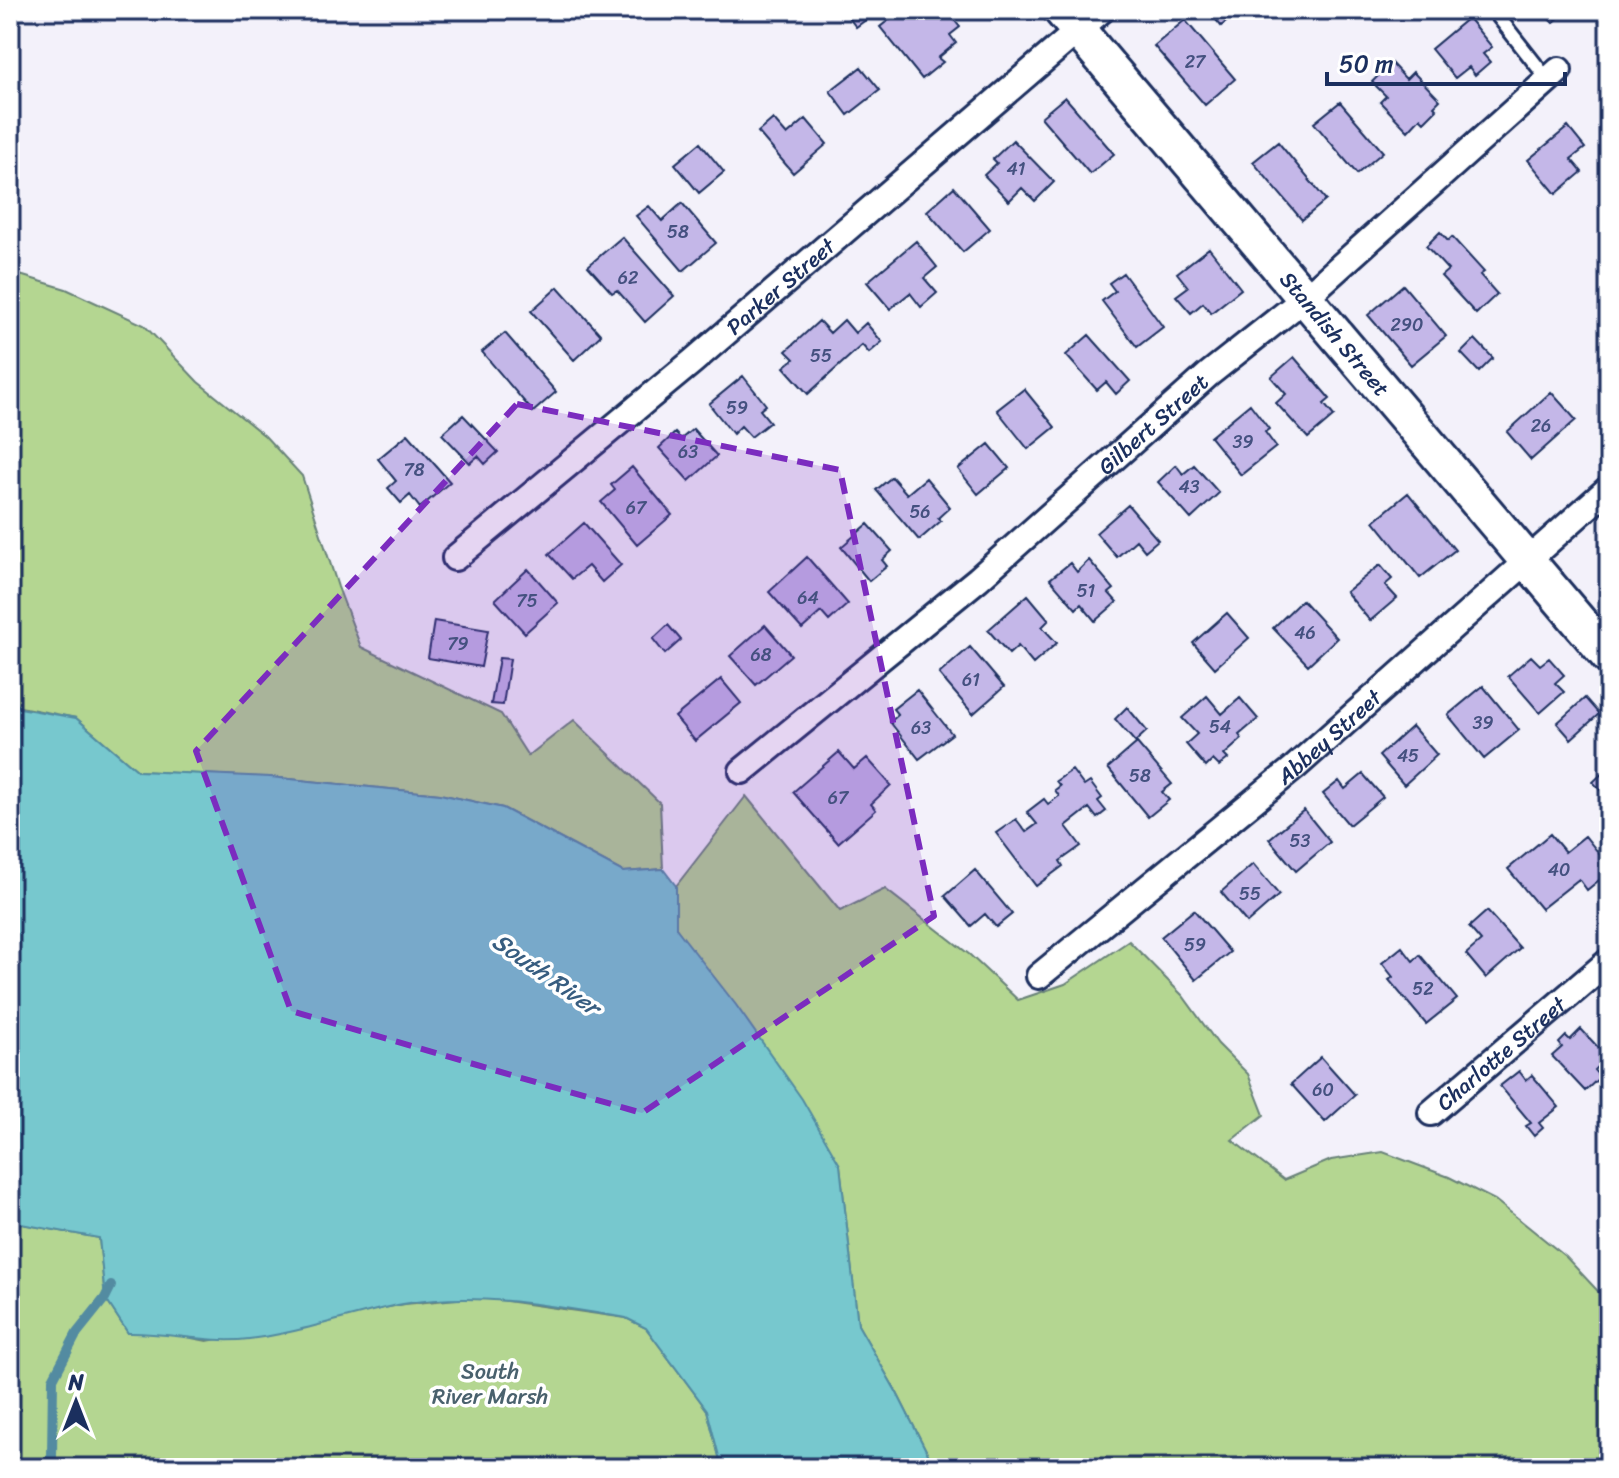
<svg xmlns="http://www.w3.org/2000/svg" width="1619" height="1478" font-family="Sriracha,sans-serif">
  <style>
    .green { fill: #b4d691; stroke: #688278; stroke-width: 2 }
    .water { fill: #77c8ce; stroke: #528ba1; stroke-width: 2 }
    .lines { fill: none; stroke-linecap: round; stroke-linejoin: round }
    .stream { stroke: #528ba1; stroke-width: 10 }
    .building { fill: #c4b7e8; stroke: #1b2f5e; stroke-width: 2 }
    .lane-casing { stroke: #1b2f5e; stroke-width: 18 }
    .street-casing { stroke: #1b2f5e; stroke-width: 30 }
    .secondary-casing { stroke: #1b2f5e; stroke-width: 40 }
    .lane { stroke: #fff; stroke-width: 12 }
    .street { stroke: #fff; stroke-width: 24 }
    .secondary { stroke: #fff; stroke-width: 34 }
    .marked { fill: #7b2cbf; fill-opacity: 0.2; stroke: #7b2cbf; stroke-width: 6; stroke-dasharray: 16 10; stroke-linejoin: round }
    .labels { text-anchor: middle; stroke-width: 7; stroke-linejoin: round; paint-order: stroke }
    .number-label { font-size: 18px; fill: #455180 }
    .street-label { font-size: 22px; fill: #1b2f5e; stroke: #fff }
    .park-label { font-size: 22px; fill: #49616d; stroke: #fff }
    .water-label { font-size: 24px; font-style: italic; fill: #375d80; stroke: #fff }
  </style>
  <rect width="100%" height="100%" fill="#f3f1fa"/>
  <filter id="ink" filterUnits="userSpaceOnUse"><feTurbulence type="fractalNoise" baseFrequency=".0125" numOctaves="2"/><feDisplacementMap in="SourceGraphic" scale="16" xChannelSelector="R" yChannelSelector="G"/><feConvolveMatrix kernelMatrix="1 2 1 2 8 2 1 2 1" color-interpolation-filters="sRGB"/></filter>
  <g filter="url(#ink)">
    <path class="green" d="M10,272l56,17 78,36 54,57 67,54 37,40 36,111 23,60 140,67 27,42 46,-36 86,83 3,66 -40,3 -120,-64 -63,-14 -161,-16 -141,-7 -62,-53 -66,-13z
      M746,796l94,115 45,-22 85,66 48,45 47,-16 64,-43 54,55 35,48 30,30 16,41 -32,25 52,40 47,-20 52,-8 66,25 46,23 71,57 43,46v165h-674l-38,-75 -39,-68 -18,-160 -164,-237v-42z
      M10,1222l89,16 6,60 23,35 33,-1 46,9 198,-37 73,-7 148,21 20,10 61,82 15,58h-712z"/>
    <path class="water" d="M10,693l10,15 56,10 62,53 132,6 170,17 63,14 120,64 40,-3 13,17v42l60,77 66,94 38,66 18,160 39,68 38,75h-213l-15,-58 -61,-82 -20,-10c-73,-12 -148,-27 -223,-14 -51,10 -102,29 -154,35 -41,5 -80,-7 -121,-6l-23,-35 -6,-60 -89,-16z"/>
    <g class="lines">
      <path class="stream" d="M44,1468l8,-11 1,-78 24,-46 28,-35 6,-12"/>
    </g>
    <path class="building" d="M843,10h27l4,4 -18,13z
      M901,10h45l14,17 -10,8 6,8 -18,15 5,4 -21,17 -42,-52z
      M1208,10h33l-20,16z
      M1540,10h27l-14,13z
      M1468,18l24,29 -9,7 7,8 -15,13 -6,-8 -14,11 -24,-29z
      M1185,20l50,59 -30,26 -51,-59z
      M1391,63l15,16 7,-7 27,28 -6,6 3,3 -13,13 -4,-4 -12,13 -28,-29 6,-6 -14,-14z
      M861,67l19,23 -32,25 -18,-24z
      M1065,97l49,57 -24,20 -49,-57z
      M1340,102l43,50 -26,22 -43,-51z
      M773,119l14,16 19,-16 21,25 -34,29 -35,-41z
      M1568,127l17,21 -14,11 11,13 -26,22 -28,-34z
      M1013,140l41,42 -19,19 -13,-13 -13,13 -25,-26 13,-12 -4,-4z
      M1278,142l48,58 -24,20 -49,-58z
      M700,143l24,29 -25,21 -24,-29z
      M954,187l36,42 -27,23 -36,-41z
      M682,203l34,40 -33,28 -47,-55 13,-10 13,15z
      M1440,232l8,9 4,-4 32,35 -4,3 17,19 -21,20 -35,-38 7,-6 -22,-24z
      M622,237l52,59 -29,26 -28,-32 -5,3 -24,-27z
      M916,241l21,26 -13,11 13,15 -16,14 -11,-14 -20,16 -23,-27z
      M1209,248l32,41 -30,24 -8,-10 -12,10 -15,-17 12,-9 -11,-14z
      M1123,273l40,54 -26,20 -35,-46 13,-10 -6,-8z
      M1403,285l43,51 -35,29 -43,-50z
      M558,287l43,48 -27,25 -43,-49z
      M844,320l11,13 11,-10 16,19 -13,11 -7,-8 -54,49 -24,-27 10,-8 -8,-8 33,-30 11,12z
      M505,333l51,59 -23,20 -51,-60z
      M1089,335l41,46 -14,13 -10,-12 -9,8 -31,-35z
      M1475,339l18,19 -14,14 -18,-19z
      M1294,357l36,42 -6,5 10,12 -26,22 -32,-35 10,-9 -15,-17z
      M743,376l23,29 -6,5 10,12 -19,15 -10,-11 -8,8 -24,-30z
      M1024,389l31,38 -27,22 -31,-39z
      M1551,392l25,28 -45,40 -24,-28z
      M1250,404l19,25 -4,3 11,15 -35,28 -31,-38z
      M463,415l35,37 -13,12 -7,-8 -8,7 -28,-29z
      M693,429l24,27 -28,25 -30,-33 16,-15 6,6z
      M408,434l42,48 -30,26 -10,-13 -9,8 -13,-15 8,-7 -18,-22z
      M989,444l20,24 -31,26 -20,-25z
      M1176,465l7,9 11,-9 25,28 -28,26 -33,-37z
      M632,467l40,48 -35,30 -36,-43 14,-12 -4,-5z
      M892,477l15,17 19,-16 24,29 -12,11 3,3 -22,19 -43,-50z
      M1408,493l47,57 -35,28 -46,-57z
      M1128,505l30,35 -13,11 -9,-11 -19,17 -21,-24z
      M584,523l37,42 -19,17 -14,-16 -16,13 -23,-25z
      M868,524l24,27 -10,9 5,6 -18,15 -28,-34z
      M807,557l41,47 -19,17 -8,-9 -19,17 -33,-37z
      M1089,560l25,29 -5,4 8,9 -22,19 -14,-17 -5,5 -26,-30 20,-16 7,9z
      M1380,565l12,14 -7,6 12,13 -27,23 -24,-29z
      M528,569l30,34 -33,30 -30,-33z
      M1028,595l21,25 -7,7 15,16 -24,21 -15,-18 -9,8 -21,-24z
      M1302,600l35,38 -29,27 -35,-37z
      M1227,613l22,25 -34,30 -22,-25z
      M434,621l54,9 -7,37 -53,-9z
      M668,625l13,15 -16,14 -12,-15z
      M765,625l26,30 -35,30 -26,-29z
      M970,647l34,40 -31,27 -34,-40z
      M1531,656l9,9 9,-7 15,17 -9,8 9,9 -24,21 -32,-37z
      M499,658l11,1 -7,46 -12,-1z
      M721,679l20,24 -46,38 -20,-24z
      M1483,686l36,44 -35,29 -36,-44z
      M917,690l35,44 -33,25 -29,-37 8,-7 -5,-6z
      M1207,696l15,18 18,-16 18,21 -19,16 3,4 -18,16 4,4 -9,7 -6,-6 -7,7 -20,-23 11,-10 -15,-16z
      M1585,698l14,16 -28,25 -14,-16z
      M1127,707l20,24 -12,11 -20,-23z
      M1412,726l25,29 -33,30 -25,-29z
      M1137,743l35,41 -10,8 7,8 -21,17 -40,-49z
      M839,752l15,17 13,-11 24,27 -20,19 5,6 -38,33 -45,-51z
      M1609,767v33l-16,-18z
      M1072,770l12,16 6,-4 12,16 -4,3 8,10 -9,7 -8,-10 -23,18 15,20 -21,15 3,5 -27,20 -40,-53 20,-14 10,13 11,-8 -10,-12 17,-13 4,5 11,-8 -4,-6 5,-4 -4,-5z
      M1363,774l20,23 -34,28 -26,-31 16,-13 6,8z
      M1304,810l26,32 -34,29 -27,-32z
      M1550,834l15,18 20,-16 24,30v6l-22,18 -8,-11 -38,30 -33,-40z
      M1253,864l26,31 -32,28 -26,-31z
      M975,870l37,44 -16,13 -11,-13 -14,12 -26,-30z
      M1194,910l36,42 -34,28 -35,-43z
      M1487,911l33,37 -34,30 -20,-24 15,-13 -12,-14z
      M1402,947l11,14 7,-6 37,44 -31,25 -37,-44 4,-3 -11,-14z
      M1581,1029l26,28 -13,13 6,7 -15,14 -33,-35 10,-9 -3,-4 7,-7 4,4z
      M1321,1057l34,38 -30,27 -34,-38z
      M1519,1071l7,9 6,-5 27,32 -20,16 4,5 -9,8 -8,-10 5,-3 -31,-37z"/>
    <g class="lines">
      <g class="lane-casing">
        <path id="lane" d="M1493,10l55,70"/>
      </g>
      <g class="street-casing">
        <g id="street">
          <path id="s1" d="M455,558l237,-196 410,-352"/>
          <path id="s2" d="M742,771l236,-192 231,-205 96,-76 254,-228"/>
          <path id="s3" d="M1039,976l255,-208 315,-280"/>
          <path id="s4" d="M1431,1113l178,-152"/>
        </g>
      </g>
      <g class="secondary-casing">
        <g id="secondary">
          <path id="s5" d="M1061,10l548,647"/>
        </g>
      </g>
      <use href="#lane" class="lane"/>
      <use href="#street" class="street"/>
      <use href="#secondary" class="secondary"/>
    </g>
  </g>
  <path class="marked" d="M517,404l323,66 94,446 -292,197 -351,-102 -95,-260z"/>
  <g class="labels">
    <g class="number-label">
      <text x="1195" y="68">27</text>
      <text x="1016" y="175">41</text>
      <text x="678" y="238">58</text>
      <text x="628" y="284">62</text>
      <text x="1407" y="331">290</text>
      <text x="821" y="362">55</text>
      <text x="737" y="414">59</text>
      <text x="1541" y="432">26</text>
      <text x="1243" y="448">39</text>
      <text x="688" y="458">63</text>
      <text x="414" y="476">78</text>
      <text x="1189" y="493">43</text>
      <text x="636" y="514">67</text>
      <text x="920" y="518">56</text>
      <text x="1086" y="597">51</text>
      <text x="808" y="604">64</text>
      <text x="527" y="607">75</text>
      <text x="1305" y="639">46</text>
      <text x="458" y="650">79</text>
      <text x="761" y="661">68</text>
      <text x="971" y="686">61</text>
      <text x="1483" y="729">39</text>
      <text x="1220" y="733">54</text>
      <text x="921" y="734">63</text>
      <text x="1408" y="762">45</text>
      <text x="1140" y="782">58</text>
      <text x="838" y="804">67</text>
      <text x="1300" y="847">53</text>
      <text x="1559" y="876">40</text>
      <text x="1250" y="900">55</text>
      <text x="1195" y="951">59</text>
      <text x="1423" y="995">52</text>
      <text x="1323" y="1096">60</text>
    </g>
    <g class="street-label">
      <text dy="8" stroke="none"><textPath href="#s1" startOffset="424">Parker Street</textPath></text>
      <text dy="8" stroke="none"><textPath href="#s5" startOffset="424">Standish Street</textPath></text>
      <text dy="8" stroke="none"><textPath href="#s2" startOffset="538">Gilbert Street</textPath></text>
      <text dy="8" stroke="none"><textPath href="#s3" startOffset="376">Abbey Street</textPath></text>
      <text dy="8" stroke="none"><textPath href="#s4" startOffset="92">Charlotte Street</textPath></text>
    </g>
    <g class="park-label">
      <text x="490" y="1379">South<tspan x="490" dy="25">River Marsh</tspan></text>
    </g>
    <g class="water-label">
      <text transform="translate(546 974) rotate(35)" y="8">South River</text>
    </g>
  </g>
  <rect width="1619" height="1478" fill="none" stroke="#fff" stroke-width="40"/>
  <rect x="20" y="20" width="1579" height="1438" fill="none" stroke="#1b2f5e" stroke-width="3" filter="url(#ink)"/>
  <g transform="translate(76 1402)" stroke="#ffffff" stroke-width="6" paint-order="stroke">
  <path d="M0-6L14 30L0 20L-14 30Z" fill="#1b2f5e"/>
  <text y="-12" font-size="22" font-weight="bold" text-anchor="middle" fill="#1b2f5e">N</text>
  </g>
  <path d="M1327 72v12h238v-12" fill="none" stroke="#1b2f5e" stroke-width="4"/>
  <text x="1339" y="72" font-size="24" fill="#1b2f5e" stroke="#ffffff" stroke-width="6" paint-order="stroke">50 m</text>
</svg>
